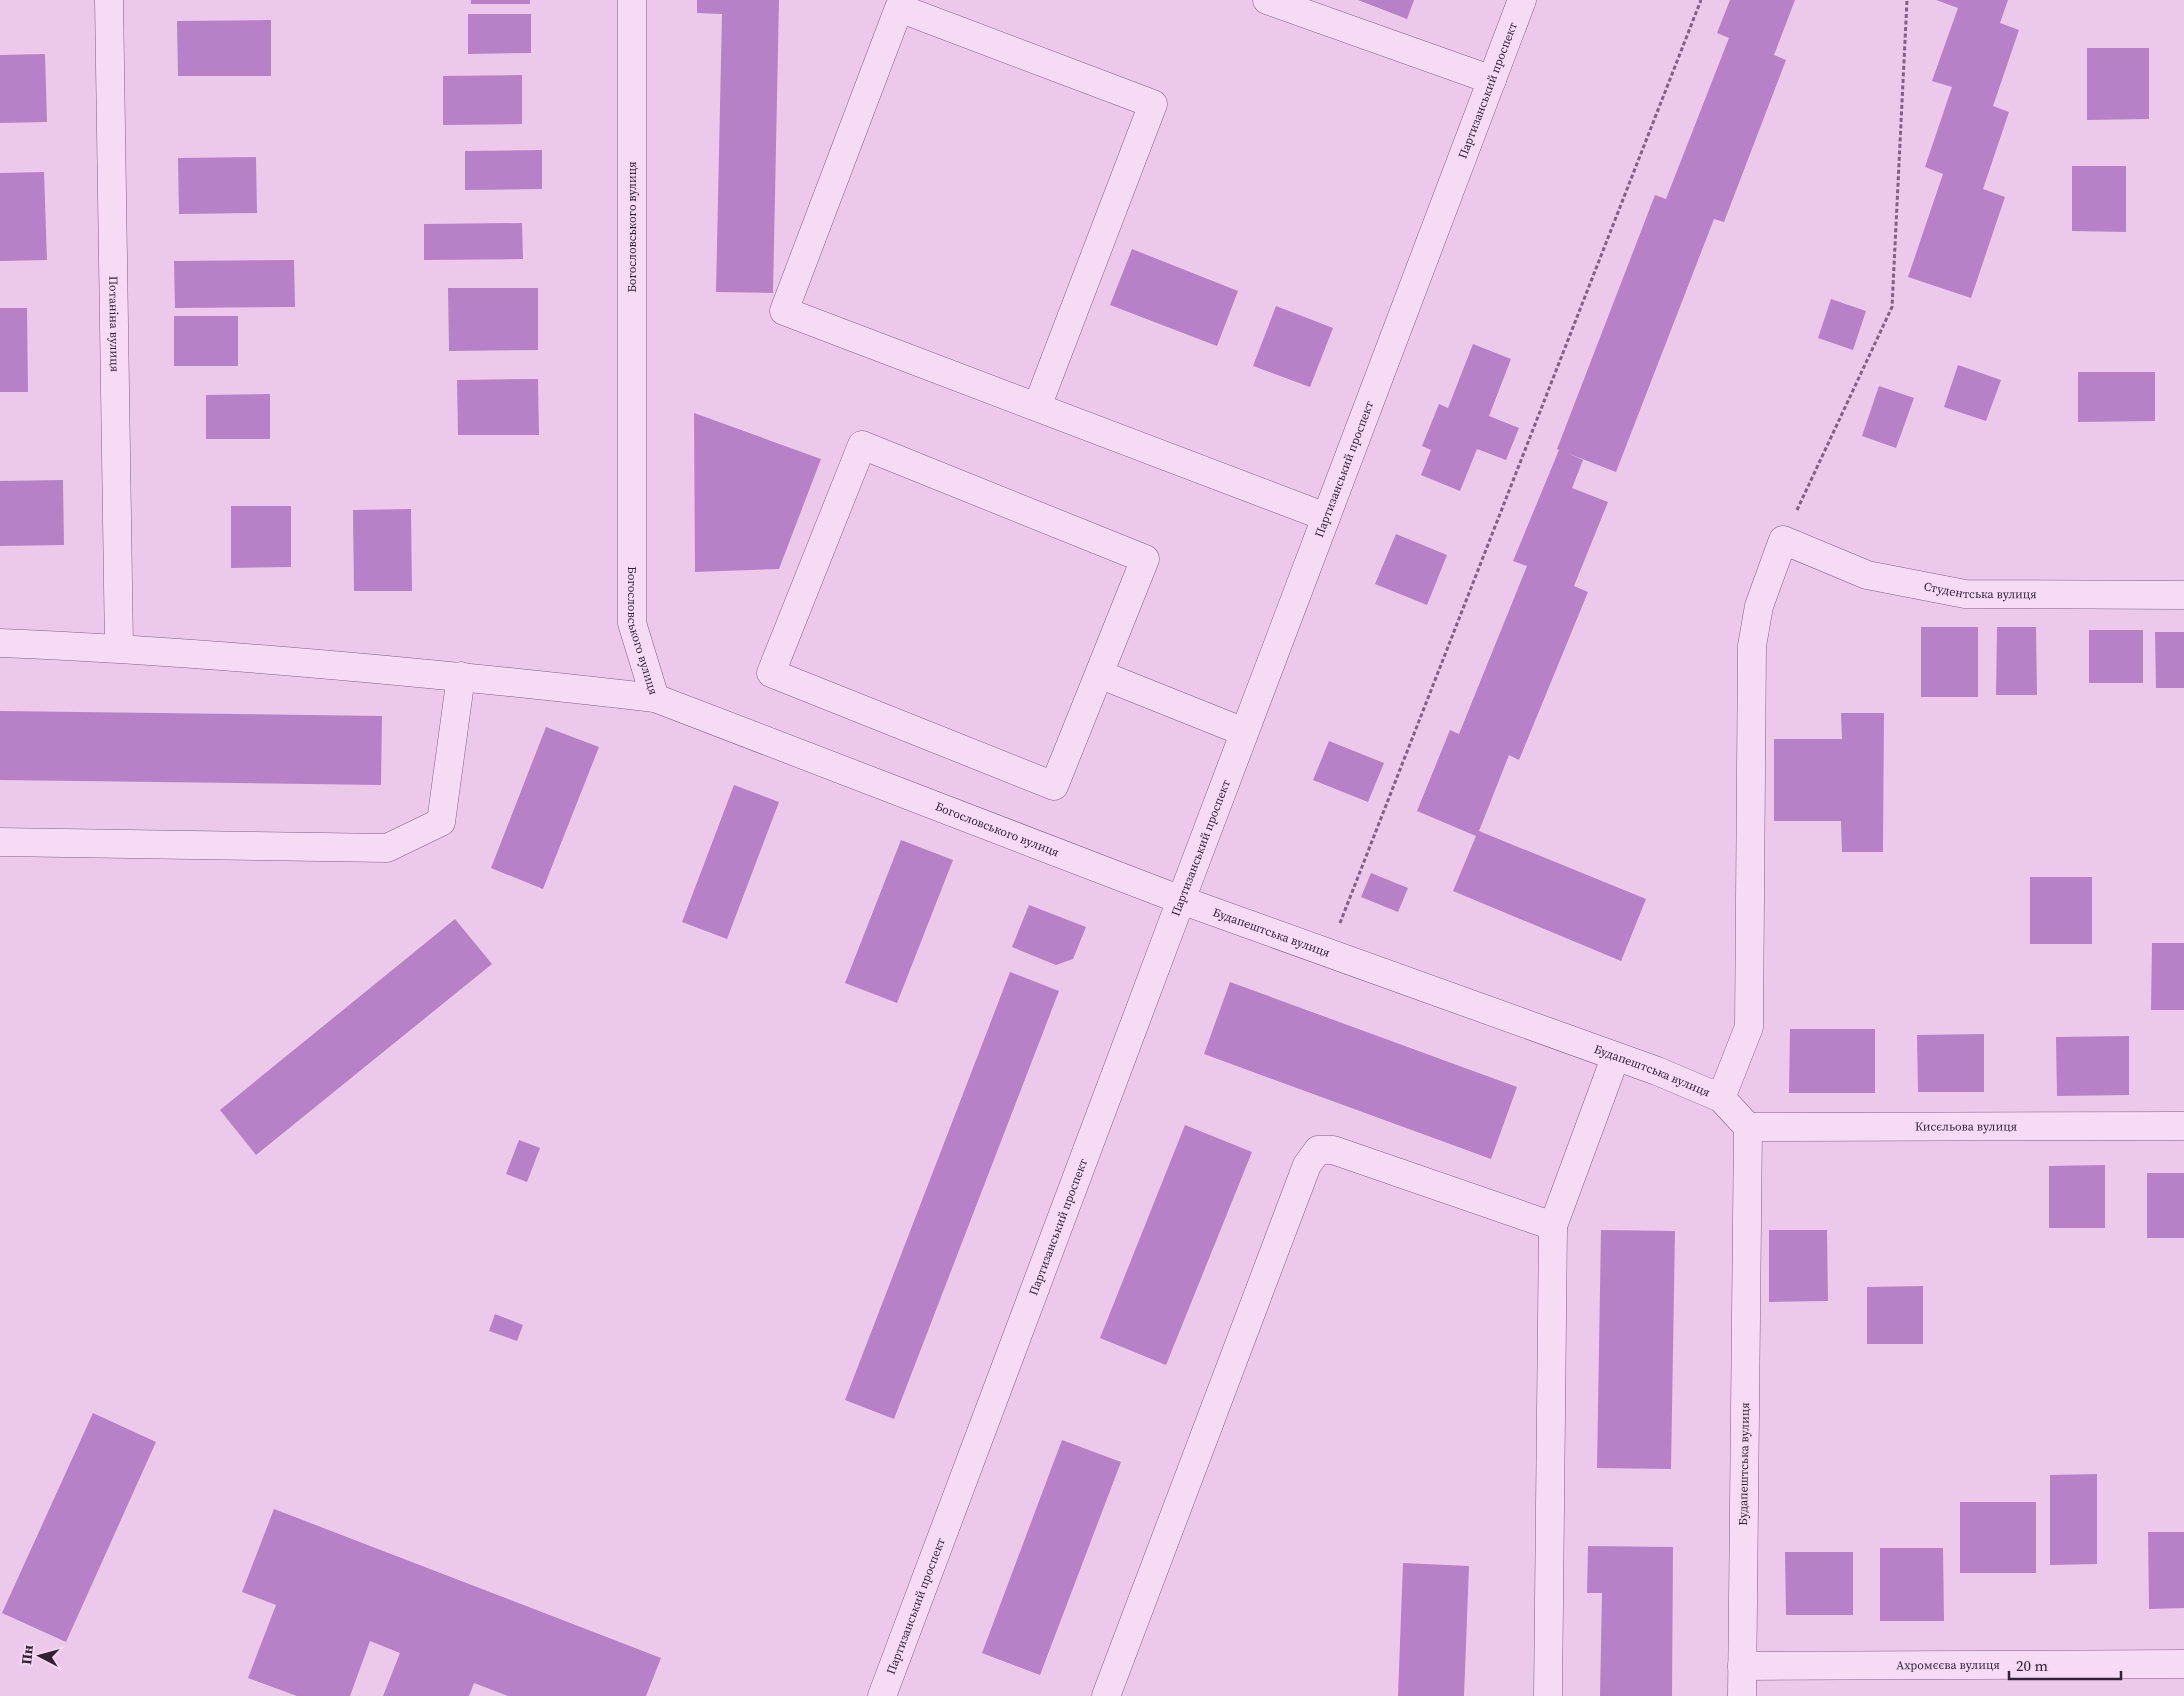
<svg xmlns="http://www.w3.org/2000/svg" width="2184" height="1696" font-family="'Source Serif 4',serif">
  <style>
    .building { fill: #b681c7 }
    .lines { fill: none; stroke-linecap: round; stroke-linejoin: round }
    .minor-casing { stroke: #815f87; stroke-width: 29 }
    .path { stroke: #815f87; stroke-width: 3; stroke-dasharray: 4 2.5; stroke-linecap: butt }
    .minor { stroke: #f7dbf6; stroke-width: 28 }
    .labels { text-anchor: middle; stroke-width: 4; stroke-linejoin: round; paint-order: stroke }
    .street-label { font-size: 12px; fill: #342138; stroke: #f4d8f2 }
  </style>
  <rect width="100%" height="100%" fill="#ecc9ea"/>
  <path class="building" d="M471,0h59v4h-59z
    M697,0h82l-6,293 -57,-1 6,-278 -25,-1z
    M1358,0h56l-7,19z
    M1730,0h65l-21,55 12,5 -62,162 -10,-3 -98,253 -49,-19 16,7 -11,28 36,14 -34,84 14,6 -69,168 -10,-5 -30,76 167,68 -25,62 -168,-70 23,-55 -59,-25 33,-81 9,4 68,-168 -14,-5 46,-111 -2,-1 98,-254 11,4 63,-161 -12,-5z
    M1936,0h72l-8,23 19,7 -26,76 16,6 -26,77 22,8 -34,101 -63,-21 35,-103 -18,-7 27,-80 -20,-6 26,-73z
    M468,14h63v39l-63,1z
    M271,20v56h-93l-1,-55z
    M2087,48h62v71l-62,1z
    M45,54l2,68 -47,1v-68z
    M522,75v49l-79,1v-49z
    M542,150v39l-77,1v-39z
    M256,157l1,56 -78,1 -1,-56z
    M2072,166h54v66l-54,-1z
    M44,172l3,88 -47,1v-88z
    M522,223l1,36 -99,1v-36z
    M1132,249l106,42 -21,55 -107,-41z
    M294,260l1,47 -120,1 -1,-47z
    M448,288h90v62l-89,1z
    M1831,299l35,12 -13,39 -35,-12z
    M1276,306l57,22 -23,59 -57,-21z
    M0,308h27l1,84h-28z
    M174,316h64v50h-64z
    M1473,344l38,15 -22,57 30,12 -13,32 -29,-11 -17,42 -39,-16 10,-25 -9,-4 17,-42 9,4z
    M1958,365l43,15 -15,41 -42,-14z
    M2078,372h77v49l-77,1z
    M538,379l1,56h-81l-1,-55z
    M1879,386l35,12 -18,50 -34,-12z
    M270,394v45h-64v-44z
    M694,413l127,46 -42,110 -84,3z
    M63,480l1,65 -64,1v-65z
    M231,506h60v61l-60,1z
    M411,509l1,82h-58l-1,-81z
    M1396,534l51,21 -20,50 -52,-21z
    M1921,627h57v70h-57z
    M1997,627h39l1,68h-41z
    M2089,630h54v53h-54z
    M2155,632h29v56h-28z
    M0,711l382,5 -1,69 -381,-5z
    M1841,713h43l-1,139h-41l-1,-31h-67v-82h68z
    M546,727l53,20 -56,142 -52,-21z
    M1329,741l55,22 -16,39 -55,-22z
    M734,785l45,17 -52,137 -45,-17z
    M901,840l52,20 -56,143 -52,-20z
    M1371,873l37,15 -10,24 -37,-15z
    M2030,877h62v67h-62z
    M1029,905l57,22 -13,32 -17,6 -44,-18z
    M455,919l37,45 -236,191 -36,-45z
    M2152,943h32v67h-33z
    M1010,972l49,19 -165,428 -49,-19z
    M1230,982l287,105 -26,72 -287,-105z
    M1790,1029h85v64h-86z
    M1984,1034v58h-66l-1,-57z
    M2129,1036v59l-72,1 -1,-59z
    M1185,1125l67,27 -86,213 -66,-27z
    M519,1140l21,8 -13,34 -21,-8z
    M2105,1165v63h-56v-62z
    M2147,1173h37v65h-37z
    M1601,1230l74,1 -4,238 -74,-1z
    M1769,1230h58l1,71 -59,1z
    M1923,1286v58h-56v-57z
    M495,1314l28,11 -6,16 -28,-10z
    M93,1413l63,29 -90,200 -64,-29z
    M1062,1440l59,22 -81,213 -58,-22z
    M2097,1474v90l-47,1v-90z
    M1960,1502h76v71h-76z
    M274,1509l387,149 -15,38h-138l-34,-13 -5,13h-86l17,-43 -30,-12 -20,55h-53l-49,-18 28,-73 -34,-13z
    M2148,1532h36v76l-35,1z
    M1588,1546l85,1 -1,149h-72l2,-103h-15z
    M1880,1548h63l1,73h-64z
    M1785,1552h68v63h-67z
    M1403,1563l66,3 -5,130h-66z"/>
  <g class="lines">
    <g class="minor-casing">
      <g id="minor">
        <path id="s1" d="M109,0l10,648"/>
        <path id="s2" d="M632,0v623l23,75 526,202 476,171 64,27 27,29 -6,569"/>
        <path d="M1267,0l225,80"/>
        <path d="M1037,407l116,-303 -254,-96 -115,303 542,206"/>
        <path d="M0,643c219,9 437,30 655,55"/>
        <path d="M1099,674l46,-115 -283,-114 -91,228 283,113 45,-112 145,58"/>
        <path d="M0,842l387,6 54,-26 20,-146"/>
        <path id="s3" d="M1721,1098l28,-71 3,-381 7,-40 24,-66 84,35 98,19 219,1"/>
        <path id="s4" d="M1748,1127l436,-1"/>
        <path id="s5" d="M1742,1666l442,-2"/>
        <path id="s6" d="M882,1696l299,-796 341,-900"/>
        <path d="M1106,1696l201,-531 11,-15h15l220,76 62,-168"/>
        <path d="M1548,1696l5,-470"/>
      </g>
    </g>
    <path class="path" d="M1797,510l95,-203 15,-307
      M1340,923l361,-923"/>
    <use href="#minor" class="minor"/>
  </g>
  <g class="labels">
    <g class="street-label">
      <text dy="4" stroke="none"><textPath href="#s6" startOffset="1716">Партизанський проспект</textPath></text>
      <text transform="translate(632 227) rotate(-90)" y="4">Богословського вулиця</text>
      <text dy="4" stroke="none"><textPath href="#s1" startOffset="324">Потаніна вулиця</textPath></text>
      <text dy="4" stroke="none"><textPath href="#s6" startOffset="1311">Партизанський проспект</textPath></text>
      <text dy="4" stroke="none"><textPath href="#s3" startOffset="774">Студентська вулиця</textPath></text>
      <text dy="4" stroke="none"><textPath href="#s2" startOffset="632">Богословського вулиця</textPath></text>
      <text dy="4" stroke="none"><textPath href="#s2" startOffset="1068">Богословського вулиця</textPath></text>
      <text dy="4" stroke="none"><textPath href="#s6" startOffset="906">Партизанський проспект</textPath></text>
      <text dy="4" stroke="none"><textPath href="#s2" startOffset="1361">Будапештська вулиця</textPath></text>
      <text dy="4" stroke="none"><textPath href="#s2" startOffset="1766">Будапештська вулиця</textPath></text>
      <text dy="4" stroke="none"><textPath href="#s4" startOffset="218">Кисєльова вулиця</textPath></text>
      <text dy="4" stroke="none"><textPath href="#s6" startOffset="501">Партизанський проспект</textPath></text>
      <text transform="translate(1744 1464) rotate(-89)" y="4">Будапештська вулиця</text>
      <text dy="4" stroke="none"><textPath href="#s6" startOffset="96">Партизанський проспект</textPath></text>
      <text dy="4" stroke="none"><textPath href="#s5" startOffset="206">Ахромєєва вулиця</textPath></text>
    </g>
  </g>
  <g transform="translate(40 1656) rotate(276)" stroke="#f4d8f2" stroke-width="4" paint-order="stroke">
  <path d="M0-4L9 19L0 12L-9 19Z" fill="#342138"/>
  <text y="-8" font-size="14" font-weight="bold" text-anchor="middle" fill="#342138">Пн</text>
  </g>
  <path d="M2009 1671v8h112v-8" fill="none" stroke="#342138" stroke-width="2.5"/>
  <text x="2016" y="1671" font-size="15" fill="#342138" stroke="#f4d8f2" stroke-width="4" paint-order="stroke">20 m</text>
</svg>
